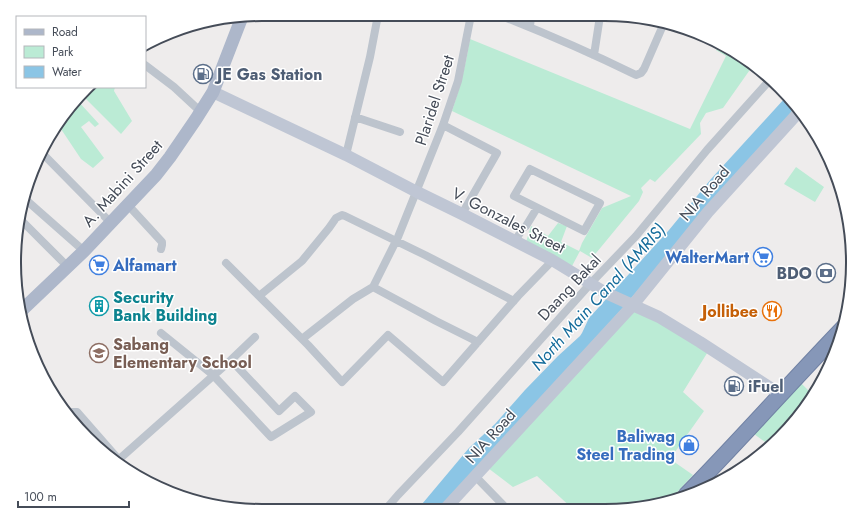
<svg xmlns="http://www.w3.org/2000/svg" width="867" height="525" font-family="Jost,sans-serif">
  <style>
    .green { fill: #bbebd5 }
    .water { fill: #8bc5e5 }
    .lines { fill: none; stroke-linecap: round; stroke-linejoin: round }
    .highway-casing { stroke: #7182a4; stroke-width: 17 }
    .street { stroke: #bdc4cd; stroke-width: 8 }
    .secondary { stroke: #bfc6d4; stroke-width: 12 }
    .primary { stroke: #adb7ca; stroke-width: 13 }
    .highway { stroke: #8697b8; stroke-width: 15 }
    .labels { text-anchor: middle; stroke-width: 3; stroke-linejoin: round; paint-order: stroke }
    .service-label { font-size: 16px; font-weight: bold; fill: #4e5e75; stroke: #fff; text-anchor: start }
    .street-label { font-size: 16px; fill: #454c58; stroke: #fff }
    .shop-label { font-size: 16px; font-weight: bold; fill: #366cbe; stroke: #fff; text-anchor: end }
    .culture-label { font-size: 16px; font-weight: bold; fill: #0d838f; stroke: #fff; text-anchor: start }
    .food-label { font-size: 16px; font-weight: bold; fill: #c56008; stroke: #fff; text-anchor: end }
    .education-label { font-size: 16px; font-weight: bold; fill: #785e54; stroke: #fff; text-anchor: start }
    .water-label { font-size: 17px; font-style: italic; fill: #156c9b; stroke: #fff }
    .rim { fill: none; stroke: #454c58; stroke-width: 2 }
  </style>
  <rect width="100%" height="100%" fill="#eeecec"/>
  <path class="green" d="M470,39l220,90 36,-73 -10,-6 3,-6 35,20 -31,44 -17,5 -6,10 1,11 -46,48 -5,-3 -9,9 2,4 -4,9 -47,57 -12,-7 -8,15 -46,-24 5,-16 17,10 10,-13 9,3 -6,16 18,9 3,-8 20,-35 29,-12 -179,-85c8,-23 14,-47 18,-72z
    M91,87h24l-1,4 18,30 -11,13 -36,-36 -7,3 21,23 -4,3 -6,-6 -8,6 23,31 -11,10 -12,-9 -24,-36z
    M796,167l28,20 -9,15 -31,-18z
    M633,310l48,23 28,17 -26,42 21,19 -34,48 23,16 -26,28 -46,7h-47l-37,-34 -24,11 -25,-19z
    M801,383l11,11 -10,20 -34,30 -14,-10z"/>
  <path class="water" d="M785,98l10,12 -175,201 -181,199h-22l52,-62 26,-24 30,-34 33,-34 22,-20 2,-3 7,-15 80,-88 42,-51z"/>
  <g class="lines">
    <g class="highway-casing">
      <path id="highway" d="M686,495c54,-55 105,-113 159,-169"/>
    </g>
    <path class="street" d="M499,15c46,18 92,38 137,60l5,-2 3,-4 20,-46
      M530,27l1,-11
      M594,55l6,-39
      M145,65l29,22 27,25
      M355,117l45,15
      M443,125l54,28 -35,61
      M42,153l69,70
      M346,155l24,-98 8,-42
      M530,169l70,34 -16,28 -70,-35z
      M25,199l59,52
      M128,205l34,37v3l-1,4
      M21,220l47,47
      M515,241l8,-13 3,-2 11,-18
      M226,263l82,82 34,37 46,-47 55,47 75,-86 35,-36
      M373,287l63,34 42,21
      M259,296l43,-35 27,-33 7,-10 6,-3 3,1 80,39 89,46
      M161,333l52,42 58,62 40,-25 -16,-16 -16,15 -48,-51
      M302,339l51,-40 20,-12 25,-50 45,-112 15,-44 13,-66
      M65,414l7,-2h5l42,48
      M116,462l115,-102 24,-23
      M475,476l33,34
      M385,510l13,-15 60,-63 133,-149 45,-47 71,-86 62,-69"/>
    <path class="secondary" d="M213,92l133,63 71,37 45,22 90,46 54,33 53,24 41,25 80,52
      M444,510l189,-205 75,-93 90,-99"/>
    <path class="primary" d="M22,310l62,-59 72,-76 14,-18 26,-38 17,-27 29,-75"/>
    <use href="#highway" class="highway"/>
  </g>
  <defs>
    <g id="fuel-ring" transform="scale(1)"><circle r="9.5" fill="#fff" stroke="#5c6f8a" stroke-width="1.5"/><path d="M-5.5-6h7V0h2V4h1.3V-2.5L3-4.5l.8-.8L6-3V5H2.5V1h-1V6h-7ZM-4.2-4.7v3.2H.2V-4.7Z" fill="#5c6f8a"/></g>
    <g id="supermarket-ring" transform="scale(1)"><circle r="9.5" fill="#fff" stroke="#3f7fe0" stroke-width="1.5"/><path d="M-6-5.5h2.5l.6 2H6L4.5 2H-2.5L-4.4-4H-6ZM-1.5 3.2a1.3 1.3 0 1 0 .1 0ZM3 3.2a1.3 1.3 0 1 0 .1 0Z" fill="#3f7fe0"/></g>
    <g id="bank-ring" transform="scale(1)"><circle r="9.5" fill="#fff" stroke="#5c6f8a" stroke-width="1.5"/><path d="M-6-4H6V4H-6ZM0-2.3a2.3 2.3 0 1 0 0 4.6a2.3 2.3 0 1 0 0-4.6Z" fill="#5c6f8a"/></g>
    <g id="building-ring" transform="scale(1)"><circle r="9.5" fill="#fff" stroke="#0f9aa8" stroke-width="1.5"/><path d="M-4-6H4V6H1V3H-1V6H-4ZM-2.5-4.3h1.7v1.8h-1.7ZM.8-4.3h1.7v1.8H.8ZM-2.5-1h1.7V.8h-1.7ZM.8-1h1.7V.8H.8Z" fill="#0f9aa8"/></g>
    <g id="restaurant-ring" transform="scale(1)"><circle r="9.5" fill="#fff" stroke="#e8710a" stroke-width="1.5"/><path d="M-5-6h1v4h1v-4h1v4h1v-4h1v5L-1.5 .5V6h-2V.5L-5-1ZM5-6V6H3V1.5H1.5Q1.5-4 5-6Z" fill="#e8710a"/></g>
    <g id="school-ring" transform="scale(1)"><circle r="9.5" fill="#fff" stroke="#8d6e63" stroke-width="1.5"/><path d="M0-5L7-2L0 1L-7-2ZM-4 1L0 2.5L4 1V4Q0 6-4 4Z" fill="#8d6e63"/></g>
    <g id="shop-ring" transform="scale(1)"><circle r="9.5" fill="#fff" stroke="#3f7fe0" stroke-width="1.5"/><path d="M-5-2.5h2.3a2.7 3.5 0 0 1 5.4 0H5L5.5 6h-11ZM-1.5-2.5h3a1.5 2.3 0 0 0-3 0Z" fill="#3f7fe0"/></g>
  </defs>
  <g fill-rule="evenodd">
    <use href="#fuel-ring" x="203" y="74"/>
    <use href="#supermarket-ring" x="763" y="257"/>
    <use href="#supermarket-ring" x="99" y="265"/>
    <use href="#bank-ring" x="826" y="273"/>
    <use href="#building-ring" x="99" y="306"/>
    <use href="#restaurant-ring" x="772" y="311"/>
    <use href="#school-ring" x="99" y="353"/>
    <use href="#fuel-ring" x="734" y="386"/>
    <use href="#shop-ring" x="689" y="445"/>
  </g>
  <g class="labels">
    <g class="service-label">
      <text x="217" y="80">JE Gas Station</text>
      <text x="812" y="279" text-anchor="end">BDO</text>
      <text x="748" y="392">iFuel</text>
    </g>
    <g class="street-label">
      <text transform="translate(434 100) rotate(-72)" y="6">Plaridel Street</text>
      <text transform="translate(122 183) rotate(-48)" y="6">A. Mabini Street</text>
      <text transform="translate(704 193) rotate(-49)" y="6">NIA Road</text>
      <text transform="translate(509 220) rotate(27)" y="6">V. Gonzales Street</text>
      <text transform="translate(569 287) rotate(-47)" y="6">Daang Bakal</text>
      <text transform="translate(490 436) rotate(-48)" y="6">NIA Road</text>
    </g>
    <g class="shop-label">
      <text x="749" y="263">WalterMart</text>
      <text x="113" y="271" text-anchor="start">Alfamart</text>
      <text x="675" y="442">Baliwag<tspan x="675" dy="18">Steel Trading</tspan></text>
    </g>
    <g class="culture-label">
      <text x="113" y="303">Security<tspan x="113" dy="18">Bank Building</tspan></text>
    </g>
    <g class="food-label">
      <text x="758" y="317">Jollibee</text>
    </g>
    <g class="education-label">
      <text x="113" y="350">Sabang<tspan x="113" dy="18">Elementary School</tspan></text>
    </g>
    <g class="water-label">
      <text transform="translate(598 297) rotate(-48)" y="6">North Main Canal (AMRIS)</text>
    </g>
  </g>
  <path d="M0 0H867V525H0ZM262 21H605A241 241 0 0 1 846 262V263A241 241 0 0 1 605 504H262A241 241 0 0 1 21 263V262A241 241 0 0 1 262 21Z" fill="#fff" fill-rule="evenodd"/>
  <path class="rim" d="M262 21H605A241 241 0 0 1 846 262V263A241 241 0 0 1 605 504H262A241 241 0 0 1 21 263V262A241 241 0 0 1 262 21Z"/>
  <rect x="16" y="16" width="130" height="72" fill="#ffffff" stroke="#b5b7bc"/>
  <rect x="24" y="29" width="20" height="6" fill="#adb7ca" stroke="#b5b7bc"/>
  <text x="52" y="36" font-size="12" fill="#454c58">Road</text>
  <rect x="24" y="46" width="20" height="12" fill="#bbebd5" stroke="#b5b7bc"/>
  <text x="52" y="56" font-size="12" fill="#454c58">Park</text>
  <rect x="24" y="66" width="20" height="12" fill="#8bc5e5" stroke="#b5b7bc"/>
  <text x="52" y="76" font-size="12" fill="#454c58">Water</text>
  <path d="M18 501v6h111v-6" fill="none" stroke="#454c58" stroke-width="2"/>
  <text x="24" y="501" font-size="12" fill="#454c58" stroke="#ffffff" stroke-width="3" paint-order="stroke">100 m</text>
</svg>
